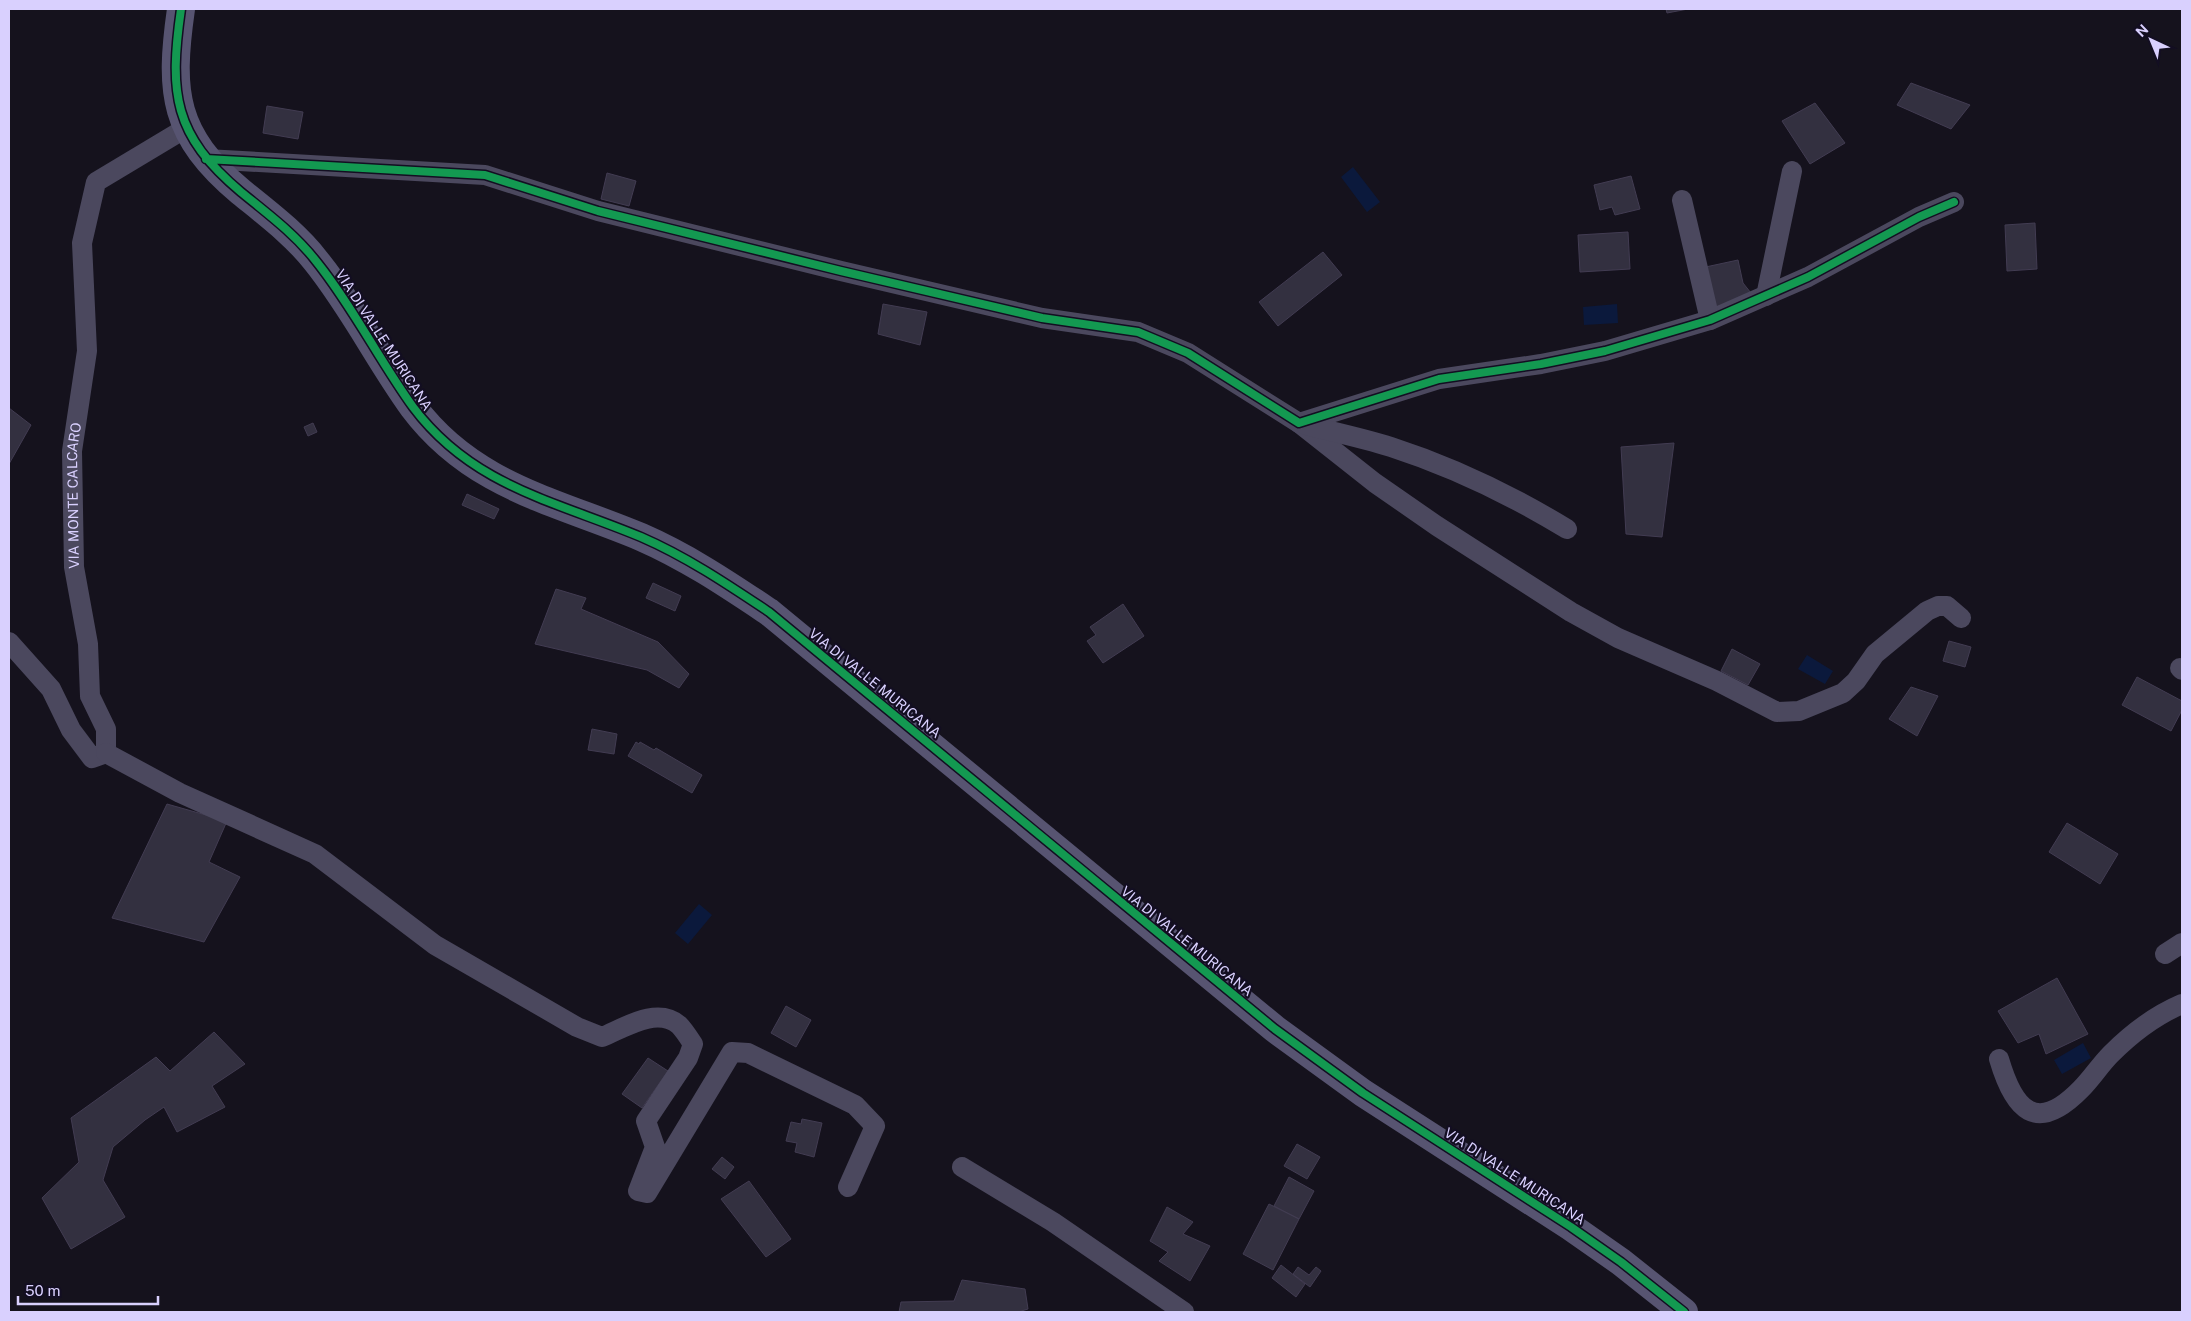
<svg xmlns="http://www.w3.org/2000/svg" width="2191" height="1321" font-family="'Public Sans',sans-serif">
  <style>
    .water { fill: #0b193c }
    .building { fill: #333040; stroke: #423c52 }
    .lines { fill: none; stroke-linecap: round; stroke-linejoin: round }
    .street { stroke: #4b485e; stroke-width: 20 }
    .secondary { stroke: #575471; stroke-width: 28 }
    .cycleway-casing { stroke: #130e22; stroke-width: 11 }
    .cycleway { stroke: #139951; stroke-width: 8 }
    .labels { text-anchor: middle; stroke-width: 4.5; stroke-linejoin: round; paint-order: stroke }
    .street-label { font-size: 14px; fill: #d9d0fe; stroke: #130e22 }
  </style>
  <rect width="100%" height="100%" fill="#15121d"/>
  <path class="water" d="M1353,167l27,35 -13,10 -26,-35z
    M1617,304l1,19 -34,2 -1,-18z
    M1807,655l26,16 -8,13 -27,-15z
    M699,904l13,11 -24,29 -13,-11z
    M2083,1043l8,15 -29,16 -8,-14z"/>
  <path class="building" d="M1666,9h22l-21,4z
    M1911,83l59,22 -19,24 -54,-24z
    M1815,103l30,40 -35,21 -28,-43z
    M267,106l36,6 -5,27 -35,-6z
    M607,173l29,8 -7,25 -28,-7z
    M1631,176l9,33 -25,6 -3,-8 -12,3 -6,-25z
    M2035,223l2,46 -30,2 -2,-46z
    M1628,232l2,37 -50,3 -2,-37z
    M1323,252l19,23 -64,51 -19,-24z
    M1738,260l5,23 8,10 -27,12 -13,3 -10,-40z
    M883,304l44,8 -7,33 -42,-11z
    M9,408l22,17 -22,39z
    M313,423l4,9 -9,4 -4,-9z
    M1674,443l-12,94 -36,-3 -5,-87z
    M467,494l32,15 -5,10 -32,-14z
    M653,583l28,13 -6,15 -29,-13z
    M556,589l30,9 -5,11 77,33 31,32 -10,14 -32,-18 -112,-26z
    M1123,604l21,32 -41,27 -16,-22 9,-6 -6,-8z
    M1949,641l22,6 -6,20 -22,-6z
    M1732,649l28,15 -12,21 -27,-14z
    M2137,677l45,24v9l-11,21 -49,-26z
    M1911,687l27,9 -21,40 -28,-17z
    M592,729l25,5 -3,20 -26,-4z
    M636,742l3,2 1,-2 14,8 2,-2 46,27 -10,18 -64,-37z
    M167,804l60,17 -18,41 31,15 -36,65 -92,-24z
    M2067,823l51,31 -18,30 -51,-32z
    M2057,978l31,56 -42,20 -7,-20 -21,9 -20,-32z
    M786,1006l25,14 -15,27 -25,-14z
    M214,1032l31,32 -33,22 13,21 -48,25 -13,-25 -19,13 -32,27 -10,33 22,37 -54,32 -29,-51 37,-36 -8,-44 85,-61 14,14z
    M648,1058l20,13 -26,37 -20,-14z
    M802,1119l20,4 -8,34 -19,-5 2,-9 -11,-2 5,-19 10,2z
    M1297,1144l23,13 -13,22 -23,-13z
    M722,1157l12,10 -9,12 -13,-10z
    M1289,1177l25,14 -15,28 -25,-13z
    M749,1181l42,58 -25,18 -45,-58z
    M1269,1204l30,15 -26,51 -30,-16z
    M1167,1207l26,15 -10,12 27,12 -20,35 -31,-20 9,-9 -18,-11z
    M1281,1265l24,19 -9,13 -24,-19z
    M1298,1267l11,8 7,-8 5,4 -11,16 -17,-13z
    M962,1280l63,9 3,20 -10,3h-119l2,-10 53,-1z"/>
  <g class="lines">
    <g class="street">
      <path d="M206,159l279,16 113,36 243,60 201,47 96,14 50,21 111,70 140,-44 102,-15 64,-13 105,-31 98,-43 111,-60 35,-15"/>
      <path d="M1682,200l28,120"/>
      <path d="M1766,296l26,-125"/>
      <path d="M1299,423l76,60 62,43 134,86 47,26 99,43 60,31 22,-1 44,-18 13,-12 19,-27 52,-43 11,-5h9l14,12"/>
      <path d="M1306,425c28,7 57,13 85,22 62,20 120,48 176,82"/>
      <path id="s1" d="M9,642l42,47 20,41 21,28 14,-5v-24l-16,-33 -2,-52 -14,-77 -2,-116 15,-100 -5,-108 14,-61 90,-54"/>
      <path d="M2180,668l2,2"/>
      <path d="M106,753l74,40 135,61 120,91 142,82 25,10c22,-9 55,-31 77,-12 5,5 10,13 14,19l-5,14 -42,63 9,26 -17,44 9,2 85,-141 16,1 107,52 20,21 -27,61"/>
      <path d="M2165,954l17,-11"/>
      <path d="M1999,1059c15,51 37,76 82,30 11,-11 19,-24 30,-35 20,-20 45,-39 71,-50"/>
      <path d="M962,1167l91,55 131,90"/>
    </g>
    <path class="secondary" d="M181,9c-12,84 -8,126 60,183 27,22 54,42 75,69 37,46 63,99 97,146 59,79 142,94 228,130 46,20 86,47 128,75l506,417 88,64 208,134 50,35 63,50"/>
    <g class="cycleway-casing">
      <path id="cycleway" d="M181,9c-12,84 -8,126 60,183 27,22 54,42 75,69 37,46 63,99 97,146 59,79 142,94 228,130 46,20 86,47 128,75l506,417 88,64 208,134 50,35 63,50
        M206,159l279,16 113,36 243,60 201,47 96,14 50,21 111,70 140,-44 102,-15 64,-13 105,-31 98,-43 111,-60 35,-15"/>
    </g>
    <use href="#cycleway" class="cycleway"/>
  </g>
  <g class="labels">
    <g class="street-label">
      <text transform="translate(384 340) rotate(57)" y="5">VIA DI VALLE MURICANA</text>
      <text dy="5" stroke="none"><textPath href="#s1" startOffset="421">VIA MONTE CALCARO</textPath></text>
      <text transform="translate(875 683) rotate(39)" y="5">VIA DI VALLE MURICANA</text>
      <text transform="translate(1187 941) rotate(39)" y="5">VIA DI VALLE MURICANA</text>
      <text transform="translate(1515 1176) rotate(33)" y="5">VIA DI VALLE MURICANA</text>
    </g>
  </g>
  <rect width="2191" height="1321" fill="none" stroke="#d9d0fe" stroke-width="20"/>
  <g transform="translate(2151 40) rotate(316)" stroke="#130e22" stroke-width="4" paint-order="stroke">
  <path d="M0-4L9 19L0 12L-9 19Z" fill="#d9d0fe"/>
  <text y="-8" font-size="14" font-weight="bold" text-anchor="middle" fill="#d9d0fe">N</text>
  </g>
  <path d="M18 1296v8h140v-8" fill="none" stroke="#d9d0fe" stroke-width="2.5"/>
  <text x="25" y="1296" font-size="15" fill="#d9d0fe" stroke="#130e22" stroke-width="4" paint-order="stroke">50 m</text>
</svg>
